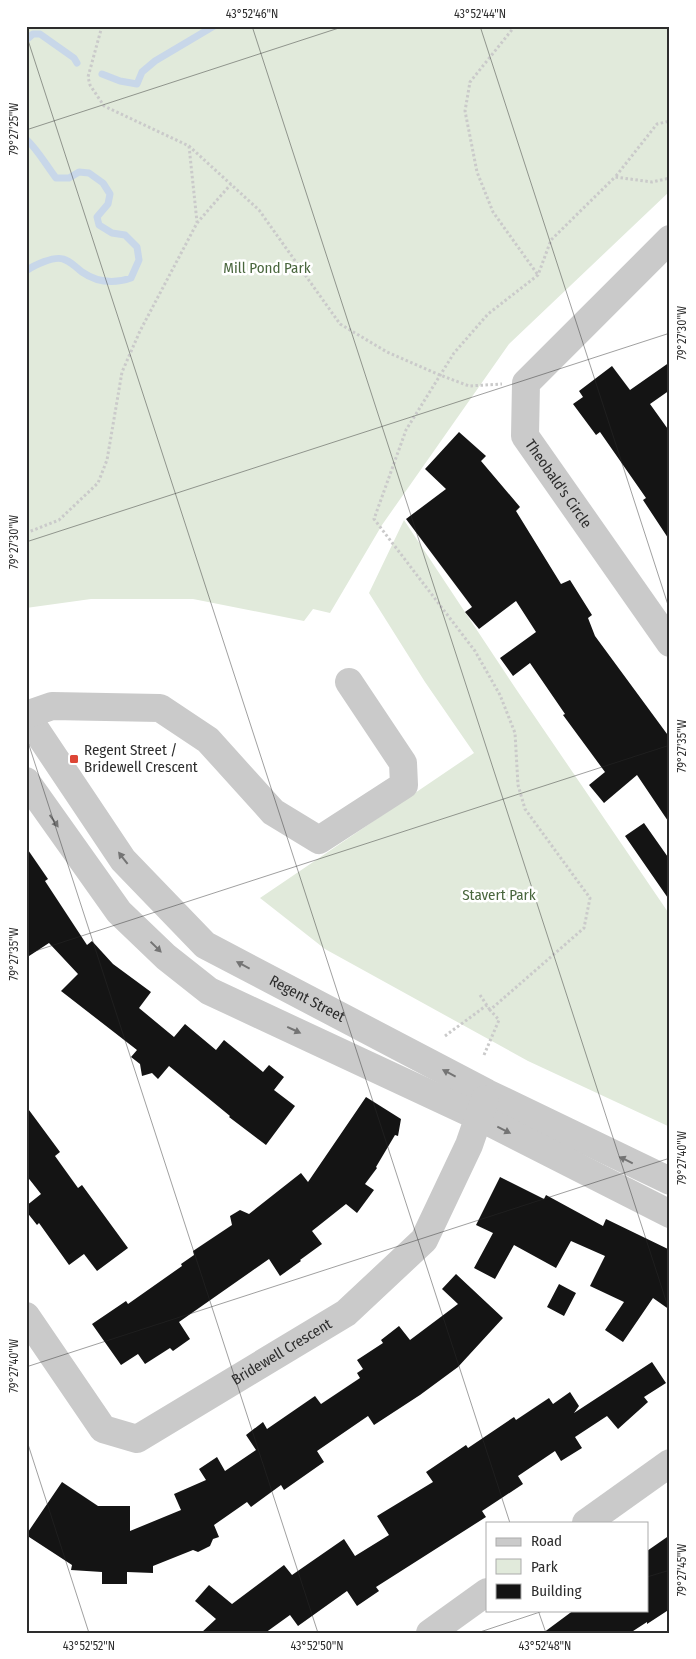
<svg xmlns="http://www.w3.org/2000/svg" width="696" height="1659" font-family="'Fira Sans Condensed',sans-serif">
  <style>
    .green { fill: #e1eadb }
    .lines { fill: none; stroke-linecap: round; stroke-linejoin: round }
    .stream { stroke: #c8d7e9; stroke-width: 7 }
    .building { fill: #141414 }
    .path { stroke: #cacaca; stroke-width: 3; stroke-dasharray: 2.5 2.5; stroke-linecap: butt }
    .minor { stroke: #cacaca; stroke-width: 28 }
    .oneway { fill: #747474 }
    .ticks { fill: none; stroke: #2d2d2d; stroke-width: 1; stroke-opacity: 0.45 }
    .poi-dot { fill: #dd4636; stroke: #fff; stroke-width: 2 }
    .labels { text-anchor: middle; stroke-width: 5; stroke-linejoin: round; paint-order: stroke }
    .park-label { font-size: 15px; fill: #49663d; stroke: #fff }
    .street-label { font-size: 15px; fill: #2d2d2d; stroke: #fff }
    .poi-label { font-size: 15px; fill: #2d2d2d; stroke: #fff; text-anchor: start }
    .neatline { fill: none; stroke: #2d2d2d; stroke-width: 2 }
    .ticks-label { font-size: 12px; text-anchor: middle; fill: #2d2d2d }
  </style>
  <rect width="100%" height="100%" fill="#fff"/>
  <path class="green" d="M26,26h644v165l-161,153 -127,181 -52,88 -17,-4 -9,12 -111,-22h-102l-65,9z
    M404,520l114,172 152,223v212l-142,-66 -203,-112 -65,-51 214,-145 -49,-71 -56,-89z"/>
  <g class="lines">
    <path class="stream" d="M26,40l7,-6h7l34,24 3,5
      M102,74l18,7 17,3 5,-12 13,-11 59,-35
      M26,139c12,11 20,26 30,39h13l10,-6 10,1 14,10 7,11 -2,10 -11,13 2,8 13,8 13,2 12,12 2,13 -8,18c-17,6 -33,5 -49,-6 -6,-4 -11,-11 -19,-13 -9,-3 -29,6 -37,12"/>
  </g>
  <path class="building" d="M670,362v28l-20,14 20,28v109l-27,-41 3,-2 -46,-66 -4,3 -23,-31 10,-7 -4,-6 33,-25 18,24z
    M459,432l27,24 -5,5 39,46 -4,4 45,73 9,-4 22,35 -4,3 7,18 75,102v86l-33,-49 -33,28 -15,-18 16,-13 -42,-57 2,-1 -35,-51 -17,13 -13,-18 36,-26 -20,-31 -37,28 -14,-17 7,-5 -66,-88 40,-30 -21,-20z
    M644,823l26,37v41l-45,-65z
    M26,847l22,32 -3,2 42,64 5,-4 21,23 38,28 -12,16 35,29 11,-13 31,26 8,-10 39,32 6,-7 15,12 -10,13 21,16 -29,39 -37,-28 1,-1 -61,-50 -11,13 -6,-6 -10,3 -2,-12 -9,-7 6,-7 -76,-59 17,-17 -29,-31 -23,15z
    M366,1097l35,22 -3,17 -3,-1 -19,32 1,1 -12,16 9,6 -17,23 -11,-9 -34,27 10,13 -22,16 1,1 -21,15 -11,-17 -90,63 11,17 -17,12 -3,-3 -25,16 -7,-10 -17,11 -29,-41 34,-23 2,3 54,-38 -1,-2 13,-9 -1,-4 39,-26 -2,-9 10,-6 9,4 52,-41 7,9z
    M26,1106l34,46 -5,4 23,32 4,-3 46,63 -31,23 -13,-17 -15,11 -30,-42 -2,2 -11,-14v-5l15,-12 -15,-19z
    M500,1177l44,22 2,-4 57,31 3,-7 64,31v60l-17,-12 -30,44 -18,-12 19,-28 -34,-16 15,-30 -34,-15 -15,27 -42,-23 -19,34 -21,-11 19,-35 -17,-8z
    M456,1274l47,44 -45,49 -38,28 -46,30 -6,-9 -51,35 7,11 -40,28 -3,-5 -30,22 -4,-5 -33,23 5,12 -6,2 -3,7 -12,6 -5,-2 -40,16v7l-26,-1v12h-25v-12l-31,-2 1,-5 -46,-30 36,-53 36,24h32v25l51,-21 -7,-16 32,-14 -7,-11 18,-12 8,14 31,-21 -10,-15 17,-13 4,7 48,-33 6,8 39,-26 -3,-5 6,-4 -6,-9 26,-17 -2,-3 18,-14 11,14 48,-36 -16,-15z
    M559,1284l17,9 -12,23 -17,-9z
    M652,1362l14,21 -22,14 4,5 -30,27 -11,-13 -32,21 7,11 -21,13 -6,-10 -37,25 5,8 -41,27 4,6 -110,70 3,4 -22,15 -10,-15 -49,35 -8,-11 -25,18h-64l15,-14 -21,-18 14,-16 23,19 52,-39 8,10 52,-36 11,17 34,-21 -12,-19 56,-34 -7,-10 40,-27 2,3 46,-31 2,3 33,-22 4,6 17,-12 9,14 -5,7z
    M670,1535v74l-23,15v-2l-17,11h-87l31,-23h73v-59z"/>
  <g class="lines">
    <path class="path" d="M102,26l-14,51 2,8 14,21 85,40 70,64 81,114 47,28 53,23 29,11 33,-2
      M515,26l-45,56 -5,29 12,61 16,40 45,63
      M189,146l8,76
      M616,176l41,-52 13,-3
      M26,533l33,-13 39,-37 9,-23 15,-88 18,-41 57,-108 34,-39
      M480,995l10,15
      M445,1036l42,-31
      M484,1055l15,-35 -9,-10 94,-82 6,-30 -65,-89 -7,-24 -3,-52 -15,-38 -25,-44 -101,-132 32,-89 48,-77 34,-39 50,-39 13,-35 64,-63 37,5 18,-4"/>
    <g class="minor">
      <path id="s1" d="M670,239l-144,144 -1,53 145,207"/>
      <path id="s2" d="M26,715l97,145 82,85 282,148 183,88"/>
      <path d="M26,715l26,-9 108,2 48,32 65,72 46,28 85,-55 -1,-22 -54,-81"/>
      <path d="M26,781l93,131 47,45 43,34 270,126 191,97"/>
      <path id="s3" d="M26,1316l77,113 34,10 209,-126 78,-73 45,-95 16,-46"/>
      <path d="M586,1523l84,-60"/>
      <path d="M430,1633l57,-41"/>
    </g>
  </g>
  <defs><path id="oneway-solid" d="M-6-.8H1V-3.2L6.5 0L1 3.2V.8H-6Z" transform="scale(1.25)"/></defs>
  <g class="oneway">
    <use href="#oneway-solid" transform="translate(54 821) rotate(55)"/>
    <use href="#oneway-solid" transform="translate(123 858) rotate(-128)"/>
    <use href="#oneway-solid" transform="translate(156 947) rotate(44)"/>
    <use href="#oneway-solid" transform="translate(243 965) rotate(-152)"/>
    <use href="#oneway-solid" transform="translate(294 1030) rotate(25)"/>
    <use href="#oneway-solid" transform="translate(449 1073) rotate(-152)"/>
    <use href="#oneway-solid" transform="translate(504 1130) rotate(27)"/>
    <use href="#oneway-solid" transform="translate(626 1160) rotate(-154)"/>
  </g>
  <path class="ticks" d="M252,26l418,1287M480,26l190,585M26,34l484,1489M26,130l319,-104M26,542l644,-209M26,736l292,897M26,954l644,-209M26,1367l644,-209M26,1438l63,195M647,1577l23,-7M538,1610l8,23M477,1633l69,-23"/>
  <rect class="poi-dot" x="69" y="754" width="10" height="10" rx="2.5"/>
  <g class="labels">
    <g class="park-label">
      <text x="267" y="273">Mill Pond Park</text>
      <text x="499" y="900">Stavert Park</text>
    </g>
    <g class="street-label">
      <text dy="5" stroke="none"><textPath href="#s1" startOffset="315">Theobald's Circle</textPath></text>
      <text dy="5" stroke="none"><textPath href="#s2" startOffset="408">Regent Street</textPath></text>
      <text dy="5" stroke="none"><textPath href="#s3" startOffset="341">Bridewell Crescent</textPath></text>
    </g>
    <g class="poi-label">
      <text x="84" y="755">Regent Street /<tspan x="84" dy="17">Bridewell Crescent</tspan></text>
    </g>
  </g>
  <rect width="696" height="1659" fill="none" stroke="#ffffff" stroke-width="55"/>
  <rect x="486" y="1522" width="162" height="90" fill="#ffffff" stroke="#ababab"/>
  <rect x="496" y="1538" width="25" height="8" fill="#cacaca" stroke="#ababab"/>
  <text x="531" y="1546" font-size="15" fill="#2d2d2d">Road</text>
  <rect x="496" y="1559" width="25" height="15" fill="#e1eadb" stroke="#ababab"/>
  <text x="531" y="1572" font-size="15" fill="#2d2d2d">Park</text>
  <rect x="496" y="1584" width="25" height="15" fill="#141414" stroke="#ababab"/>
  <text x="531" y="1596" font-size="15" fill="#2d2d2d">Building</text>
  <rect x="28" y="28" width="640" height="1604" class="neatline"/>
  <g class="ticks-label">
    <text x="252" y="18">43°52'46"N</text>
    <text x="480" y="18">43°52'44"N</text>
    <text transform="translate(14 129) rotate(-90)" y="4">79°27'25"W</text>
    <text transform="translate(682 333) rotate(-90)" y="4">79°27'30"W</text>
    <text transform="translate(14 542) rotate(-90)" y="4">79°27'30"W</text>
    <text transform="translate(682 746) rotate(-90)" y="4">79°27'35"W</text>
    <text transform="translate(14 954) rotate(-90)" y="4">79°27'35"W</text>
    <text transform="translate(682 1158) rotate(-90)" y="4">79°27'40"W</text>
    <text transform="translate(14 1366) rotate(-90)" y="4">79°27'40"W</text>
    <text transform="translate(682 1570) rotate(-90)" y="4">79°27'45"W</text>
    <text x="89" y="1650">43°52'52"N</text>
    <text x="317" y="1650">43°52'50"N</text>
    <text x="545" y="1650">43°52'48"N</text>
  </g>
</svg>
